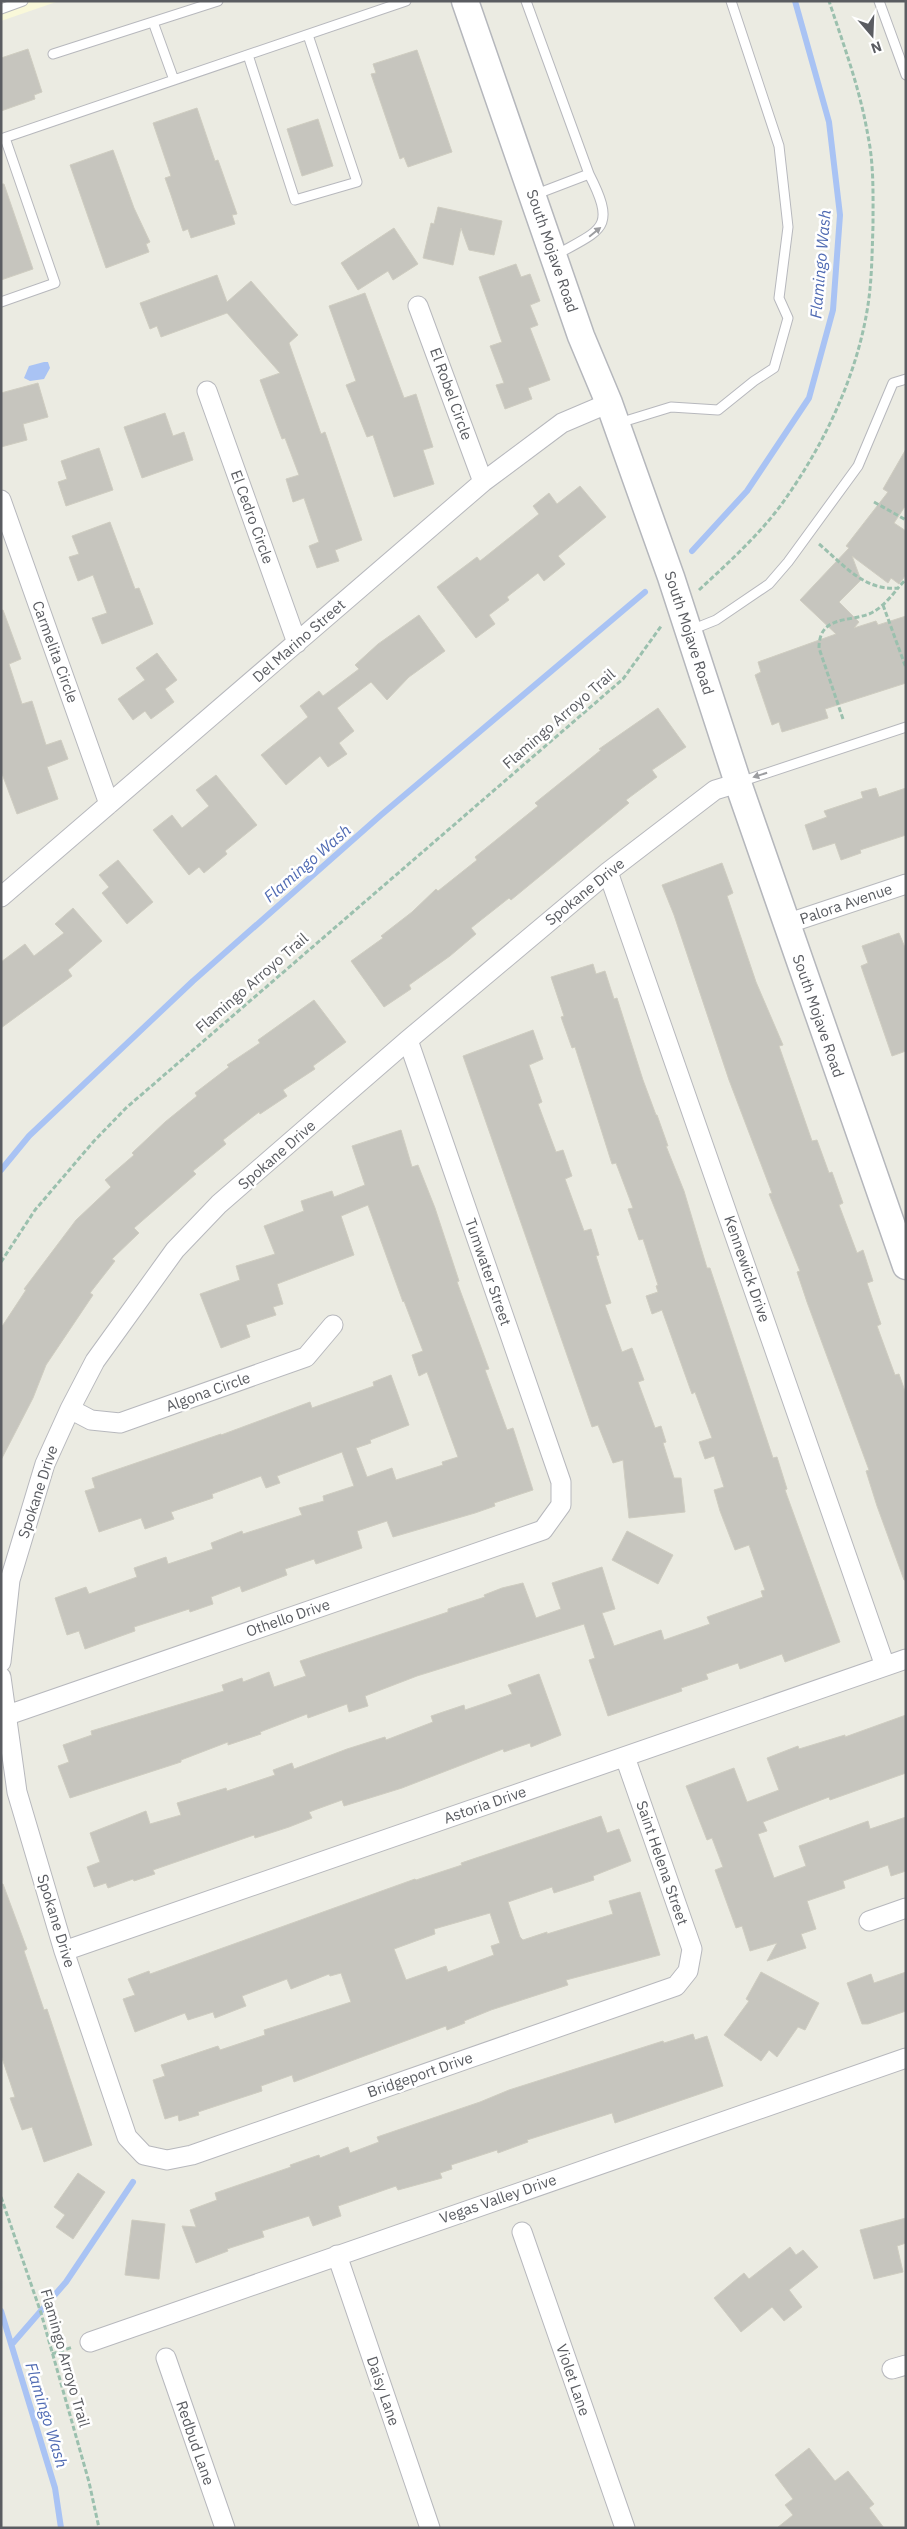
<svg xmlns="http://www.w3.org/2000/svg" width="907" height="2529" font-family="'IBM Plex Sans',sans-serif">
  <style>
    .commercial { fill: #f9f8d9 }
    .water { fill: #a9c3f4 }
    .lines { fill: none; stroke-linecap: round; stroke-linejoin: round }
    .stream { stroke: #a9c3f4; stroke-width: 6 }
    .building { fill: #c6c5be; stroke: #cfcdc1; fill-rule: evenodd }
    .lane-casing { stroke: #b7b8bd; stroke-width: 11 }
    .street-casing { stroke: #b7b8bd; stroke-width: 21 }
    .secondary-casing { stroke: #b5b7bc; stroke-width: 29 }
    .path { stroke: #9bc0ae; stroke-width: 3; stroke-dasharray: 5 2.5; stroke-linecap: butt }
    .lane { stroke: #fff; stroke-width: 9 }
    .street { stroke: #fff; stroke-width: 19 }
    .secondary { stroke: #fff; stroke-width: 26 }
    .oneway { fill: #9c9da0 }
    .labels { text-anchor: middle; stroke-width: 5; stroke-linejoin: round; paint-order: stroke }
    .street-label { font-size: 15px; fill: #5a5c61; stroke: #fff }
    .water-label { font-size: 16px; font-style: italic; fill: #506bb3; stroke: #fff }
  </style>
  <rect width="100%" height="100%" fill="#ebebe2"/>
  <path class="commercial" d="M1,1h58l-58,20z"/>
  <path class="water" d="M44,362h4l2,6 -6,11 -14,2 -6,-3 5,-12z"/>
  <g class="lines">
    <path class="stream" d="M692,551l55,-60 62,-93 24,-88 7,-95 -11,-93 -34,-121
      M1,1170l28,-34 164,-155 188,-166 264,-223
      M1,2311l54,177 6,40
      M13,2343l53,-61 67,-100"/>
  </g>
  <path class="building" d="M28,49l14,43 -8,3 1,4 -34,12v-53z
    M417,50l35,102 -44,15 -4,-10 -4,2 -29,-85 5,-1 -3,-9z
    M197,108l18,53 3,-1 19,54 -5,1 3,9 -44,14 -3,-9 -5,2 -12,-36 -6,-17 6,-2 -18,-53z
    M318,119l15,47 -31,10 -15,-47z
    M113,150l21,58 16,34 -4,2 3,8 -43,16 -36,-103z
    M1,184h3l29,85 -32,11z
    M438,207l64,14 -8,34 -25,-5 -8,-22 -8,37 -30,-7 8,-35 3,1z
    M394,228l24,36 -25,16 -5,-9 -30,19 -17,-27z
    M516,264l5,13 9,-3 10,27 -10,4 8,20 -8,3 20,52 -22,8 4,11 -27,10 -9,-24 8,-2 -14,-37 12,-4 -23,-65z
    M217,275l10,27 24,-21 47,54 -9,8 32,91 4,-2 37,108 -27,10 4,11 -22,7 -8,-22 10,-4 -15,-44 -11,4 -7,-23 13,-4 -14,-37 -3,1 -22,-59 20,-7 -53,-60 -66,24 -4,-11 -7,3 -10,-26z
    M365,293l39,105 12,-4 17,53 -10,3 11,34 -40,13 -21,-62 -6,2 -21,-52 10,-4 -27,-75z
    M38,383l10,34 -25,7 4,16 -26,7v-54z
    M165,413l8,23 11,-4 9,28 -51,18 -18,-51z
    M99,448l14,42 -47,16 -8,-24 9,-3 -6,-18z
    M906,449v56l-12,18 12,8v44l-7,9 -8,-6 -3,5 -36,-27 9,24 -22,22 20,20 -5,6 22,-7 2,4 28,-9v67l-81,26 3,9 -46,14 -3,-10 -7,3 -17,-50 6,-3 -3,-10 78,-28 -36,-34 49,-52 -3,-2 42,-54 -5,-3z
    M580,486l26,31 -48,39 7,8 -21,17 -6,-8 -31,24 2,3 -20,15 6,9 -19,14 -39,-51 40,-30 3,4 59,-47 -6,-8 16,-13 8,11z
    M110,522l25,67 4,-1 14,36 -51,20 -10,-26 15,-5 -14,-38 -15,6 -9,-24 10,-3 -7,-18z
    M1,610h2l18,49 -12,5 13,40 10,-3 14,44 15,-5 7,19 -21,8 11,32 -41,15 -16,-43z
    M419,615l26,36 -36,26 -22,23 -16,-18 -34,26 17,23 -15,12 8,11 -19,13 -8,-11 -34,29 -25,-30 47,-38 -8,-11 19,-15 4,5 36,-27 -4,-4 23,-21z
    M157,653l20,27 -12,9 9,13 -23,17 -6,-8 -12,9 -15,-21 27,-19 -9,-12z
    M658,708l28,39 -34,23 5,7 -31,23 3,3 -118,97 -2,-2 -38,30 5,6 -26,22 -41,29 2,4 -27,18 -33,-46 32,-23 -2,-2 31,-24 24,-23 2,2 39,-31 -2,-3 63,-51 -3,-3 66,-53 -2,-1z
    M216,775l41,50 -32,26 2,3 -23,19 -5,-6 -10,8 -36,-45 19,-15 10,13 27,-22 -13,-16z
    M876,788l3,9 27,-9v47l-46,15 1,3 -20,7 -6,-17 -22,7 -8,-25 22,-8 -3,-6 39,-13 -2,-6z
    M118,860l35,42 -26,22 -25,-31 7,-6 -10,-12z
    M722,863l11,30 -6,3 29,86 27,63 -4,1 33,95 5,-1 12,33 3,-1 11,31 -4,2 18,48 6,-3 10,31 -6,2 14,41 -4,2 18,49 4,-1 7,20v186h-2l-27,-74 -11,-35 3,-1 -62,-168 -10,-30 3,-1 -31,-77 3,-1 -43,-113 -55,-165 -12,-30z
    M73,908l29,33 -34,29 4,6 -71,52v-66l24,-18 9,12 30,-23 -9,-9z
    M899,933l7,17v101l-14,5 -31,-90 7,-3 -6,-17z
    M593,964l3,10 9,-3 9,28 3,-1 26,82 13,35h1l11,31h-2l18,45 23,77h3l63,190 4,-1 10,32 -2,1 55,152 -55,20 -3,-8 -42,15 -2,-6 -32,11 2,5 -27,9 1,3 -74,25 -19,-56 6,-2 -11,-34 -167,52 -52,20 3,10 -19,6 -2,-8 -39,14 -1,-4 -47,18 1,2 -33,11v-3l-47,18v2l-111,36 -12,-32 11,-4 -6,-17 29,-10 -1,-4 133,-40 -2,-6 20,-7 1,4 26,-10 5,15 32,-11 -6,-15 148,-49v-3l37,-12 -1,-2 18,-7 21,-5 13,35 25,-9 -9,-26 50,-16 13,42 -13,4 12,33 47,-16 3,10 46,-16 -3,-7 56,-20 -2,-6 4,-1 -16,-45 -14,5 -15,-39 -6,-21 10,-3 -10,-31 -9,3 -6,-17 13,-4 -17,-46 -3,2 -30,-84 -10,4 -6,-18 12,-4 -2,-6 2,-1 -15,-46 -4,1 -11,-31 5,-1 -17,-45 -4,1 -37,-117 -3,1 -11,-31 3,-1 -13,-39z
    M314,1000l32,42 -33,24 2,3 -32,21 4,6 -27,18 -1,-2 -36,28 3,4 -33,27 3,3 -62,54 5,5 -27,26 3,2 -25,32 3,2 -47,70 -13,33 -32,62v-132l25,-38 -2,-1 52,-69 35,-33 -6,-7 29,-25 -2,-2 33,-31 32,-26 -2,-3 34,-26 -2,-2 33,-22 -2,-3z
    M533,1030l10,29 -14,6 13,37 -4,2 18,48 7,-2 9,26 -7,3 19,52 7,-2 8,26 -3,1 15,47 -6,2 17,47 10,-4 12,32 -6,2 17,46 6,-2 5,16 -3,1 11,35h7l4,34 -56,6 -6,-58 -10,3 -15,-38 -6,2 -129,-371z
    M401,1130l11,37 6,-2 17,43 24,73 -2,1 32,87 -4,1 22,60 6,-2 20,62 -39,13 1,3 -20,7 -82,24 -6,-16 -30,10 5,17 -46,16 -2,-5 -29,10 2,6 -45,17 -2,-6 -29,11 2,7 -23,8 -1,-3 -55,18 1,4 -50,18 -6,-18 -12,4 -12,-37 31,-11 3,7 48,-17 -3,-9 32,-11 2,7 45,-15 -2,-6 31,-12 1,3 59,-19 -3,-7 25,-7 -1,-5 31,-10 -12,-34 -65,24 3,7 -14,5 -5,-12 -49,18 1,4 -42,14 3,7 -29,10 -4,-11 -42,14 -14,-41 10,-3 -3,-10 129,-44v1l89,-33 2,6 62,-22 -1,-4 18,-7 18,50 -39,15 1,3 -15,5 11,29 25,-9 4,12 47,-15 -1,-3 16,-5 -31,-85 -8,4 -7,-21 11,-4 -19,-50 -1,1 -35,-97 -27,11 13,39 -77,29 6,20 -10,3 3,8 -30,10 4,12 -29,11 -21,-54 40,-14 -4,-14 39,-12 -11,-28 40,-15 -3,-10 31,-10 2,6 31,-12 -13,-39z
    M627,1531l46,24 -15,29 -46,-24z
    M539,1674l22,61 -30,12 -1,-4 -26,9 -1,-3 -101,39 -58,18 -2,-6 -33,12 3,6 -23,9 -34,11 -1,-3 -101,35 2,4 -21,7 -1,-2 -25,9 -2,-5 -12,4 -7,-20 13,-5 -10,-29 56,-22 4,13 31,-9 -4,-12 49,-15 1,3 48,-16 -2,-5 19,-7 2,6 53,-20 38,-12 1,3 47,-18 -2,-6 33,-11 1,5 47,-16 -4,-9z
    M906,1715v58l-76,27 -1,-3 -66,25 4,9 -9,3 16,44 32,-12 -7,-20 69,-25 2,8 36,-12v54l-15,5 -3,-11 -45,16 2,7 -38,13 9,28 -15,5 5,14 -39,13 10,-18 -27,8 -8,-25 -6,2 -21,-58 8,-3 -11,-29 -5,2 -21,-54 48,-18 13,34 32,-12 -12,-32 31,-12 1,3 46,-14v2z
    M601,1816l6,17 12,-4 12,32 -38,15 1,4 -40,13 -2,-6 -44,15 12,35 3,3 24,-8v2l66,-20 -4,-13 31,-9 20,63 -94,25 2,5 -77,25 -27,11 1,2 -18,7 -1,-4 -152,56 -2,-7 -31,11 1,5 -64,21 1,3 -20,6 -1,-6 -13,4 -12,-39 12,-4 -4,-11 57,-19 2,4 45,-15 -1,-5 87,-28 -10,-29 -11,3 -1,-2 -38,15 -4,-10 -45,17 4,10 -31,12 -2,-6 -25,8 -3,-7 -50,19 -12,-33 12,-4 -7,-16 21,-8 1,3 265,-95 1,1 46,-15 -1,-2zM490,1913l10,30 -9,3 3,9 -46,17 -2,-6 -40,14 -12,-31 41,-15 -1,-5z
    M1,1884h2l24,65 -3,2 20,59 3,-1 45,136 -48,17 -12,-35 -10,3 -12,-32 5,-1 -14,-42z
    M761,1972l58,31 -14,27 -7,-3 -21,30 -8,-7 -8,11 -37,-26 25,-34 -3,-2z
    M906,1972v39l-38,13h-6l-15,-41 24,-9 3,9z
    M693,2034l2,6 12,-4 16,50 -108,37 -3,-10 -85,27 1,2 -30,11 -1,-3 -46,15 1,4 -12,4 2,5 -44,12 -2,-4 -58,20 3,10 -28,10 -4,-10 -47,15 2,6 -37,12 1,2 -32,12 -14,-37 14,1 -6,-17 27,-10 -2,-7 76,-26 -1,-2 29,-10 1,3 28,-11 2,6 29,-11 -2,-5 103,-35 29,-12 154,-49 1,2z
    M78,2173l27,19 -32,47 -17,-12 9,-12 -11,-8z
    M906,2218v25l-9,3 6,26 -29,7 -14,-49z
    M132,2220l33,4 -6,55 -34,-4z
    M790,2247l6,8 7,-5 15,17 -29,23 13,17 -18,14 -12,-14 -31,25 -27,-34 30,-25 5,6z
    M809,2448l26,33 13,-10 26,33 -5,4 15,20h-107l16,-13 -8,-10 8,-6 -18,-24z"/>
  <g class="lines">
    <g class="lane-casing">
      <path id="lane" d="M526,1l63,173 -55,21
        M879,1l27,74
        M1,9l22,-8
        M153,22l21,58
        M53,54l165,-53
        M248,55l47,145 62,-18 -49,-147
        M1,139l405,-138
        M556,255c46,-26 61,-26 33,-81
        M1,302l54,-19 -50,-145
        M619,423l52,-16 47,3 36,-29 20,-13 14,-50 -9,-20 9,-71 -9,-81 -48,-145
        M691,630l25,-10 53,-36 19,-22 70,-96 35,-83 13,-4
        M740,782l166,-55"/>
    </g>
    <g class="street-casing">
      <path id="street" d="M418,306l65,176
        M207,391l90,252
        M1,500l108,304
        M608,872l277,794
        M1,897l482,-415 79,-59 47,-20
        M786,924l120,-40
        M70,1409l21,11 29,3 186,-66 27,-32
        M1,1662l9,-82 35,-116 25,-55 25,-48 80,-111 44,-46 189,-164 200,-168 107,-82 23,-7
        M1,1677l16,115 47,159 63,186 17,18 23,5 25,-5 484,-169 12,-15 4,-22 -67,-192
        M5,1716l538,-186 18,-25v-23l-153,-442
        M869,1921l37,-13
        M64,1951l842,-292
        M522,2232l103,296
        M337,2255l93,273
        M90,2342l816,-284
        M166,2358l59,170
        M892,2369l14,-4"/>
    </g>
    <g class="secondary-casing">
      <path id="secondary" d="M465,1l116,335 28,67 62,174 67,206 168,483"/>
    </g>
    <path class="path" d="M874,502l32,18
      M819,544c25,21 45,47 79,44l8,-9
      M699,590c28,-26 59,-54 82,-85 42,-58 76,-128 87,-200 4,-26 4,-53 5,-79 0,-30 1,-61 -5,-90 -8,-47 -24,-90 -39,-135
      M883,605l23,63
      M843,719l-24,-71c0,-32 28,-26 50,-34 12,-5 21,-16 29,-26
      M1,1262l34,-52 59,-69 32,-33 497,-429 39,-54
      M1,2197l40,116 48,169 10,46
      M52,2354l21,-7"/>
    <use href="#lane" class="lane"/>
    <use href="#street" class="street"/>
    <use href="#secondary" class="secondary"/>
  </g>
  <defs><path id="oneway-solid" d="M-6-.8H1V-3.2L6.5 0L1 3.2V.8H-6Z" transform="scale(1.25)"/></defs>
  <g class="oneway">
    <use href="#oneway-solid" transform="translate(595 232) rotate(-39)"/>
    <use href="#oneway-solid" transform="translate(760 775) rotate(162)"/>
  </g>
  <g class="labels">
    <g class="street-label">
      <text transform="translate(552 251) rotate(71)" y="5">South Mojave Road</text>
      <text transform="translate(451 394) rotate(70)" y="5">El Robel Circle</text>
      <text transform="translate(252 517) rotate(70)" y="5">El Cedro Circle</text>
      <text transform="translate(689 633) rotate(72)" y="5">South Mojave Road</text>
      <text transform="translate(299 641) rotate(-41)" y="5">Del Marino Street</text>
      <text transform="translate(55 652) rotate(70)" y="5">Carmelita Circle</text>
      <text transform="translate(559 719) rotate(-41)" y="5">Flamingo Arroyo Trail</text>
      <text transform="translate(585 892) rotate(-39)" y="5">Spokane Drive</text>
      <text transform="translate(846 904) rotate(-19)" y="5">Palora Avenue</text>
      <text transform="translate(252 983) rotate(-41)" y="5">Flamingo Arroyo Trail</text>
      <text transform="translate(818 1016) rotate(71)" y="5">South Mojave Road</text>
      <text transform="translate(277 1155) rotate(-41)" y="5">Spokane Drive</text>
      <text transform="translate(747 1269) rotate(71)" y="5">Kennewick Drive</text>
      <text transform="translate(488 1272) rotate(71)" y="5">Tumwater Street</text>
      <text transform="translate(208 1392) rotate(-20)" y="5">Algona Circle</text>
      <text transform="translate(38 1492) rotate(-72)" y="5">Spokane Drive</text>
      <text transform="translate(288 1618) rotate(-19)" y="5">Othello Drive</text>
      <text transform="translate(485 1805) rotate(-19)" y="5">Astoria Drive</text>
      <text transform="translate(662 1863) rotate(71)" y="5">Saint Helena Street</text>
      <text transform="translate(56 1921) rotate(73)" y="5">Spokane Drive</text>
      <text transform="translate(420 2075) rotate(-19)" y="5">Bridgeport Drive</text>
      <text transform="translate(498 2199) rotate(-19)" y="5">Vegas Valley Drive</text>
      <text transform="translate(65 2358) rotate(74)" y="5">Flamingo Arroyo Trail</text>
      <text transform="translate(573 2380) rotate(71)" y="5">Violet Lane</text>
      <text transform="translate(383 2391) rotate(71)" y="5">Daisy Lane</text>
      <text transform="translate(195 2443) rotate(71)" y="5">Redbud Lane</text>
    </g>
    <g class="water-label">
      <text transform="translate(820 264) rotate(-85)" y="6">Flamingo Wash</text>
      <text transform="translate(307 863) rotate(-41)" y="6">Flamingo Wash</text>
      <text transform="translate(47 2415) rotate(73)" y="6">Flamingo Wash</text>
    </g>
  </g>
  <rect width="907" height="2529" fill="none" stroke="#5a5c61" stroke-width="5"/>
  <g transform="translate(872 35) rotate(161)" stroke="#ffffff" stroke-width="4" paint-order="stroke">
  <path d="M0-4L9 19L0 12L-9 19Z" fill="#5a5c61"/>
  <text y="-8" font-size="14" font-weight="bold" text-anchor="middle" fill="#5a5c61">N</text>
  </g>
</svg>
